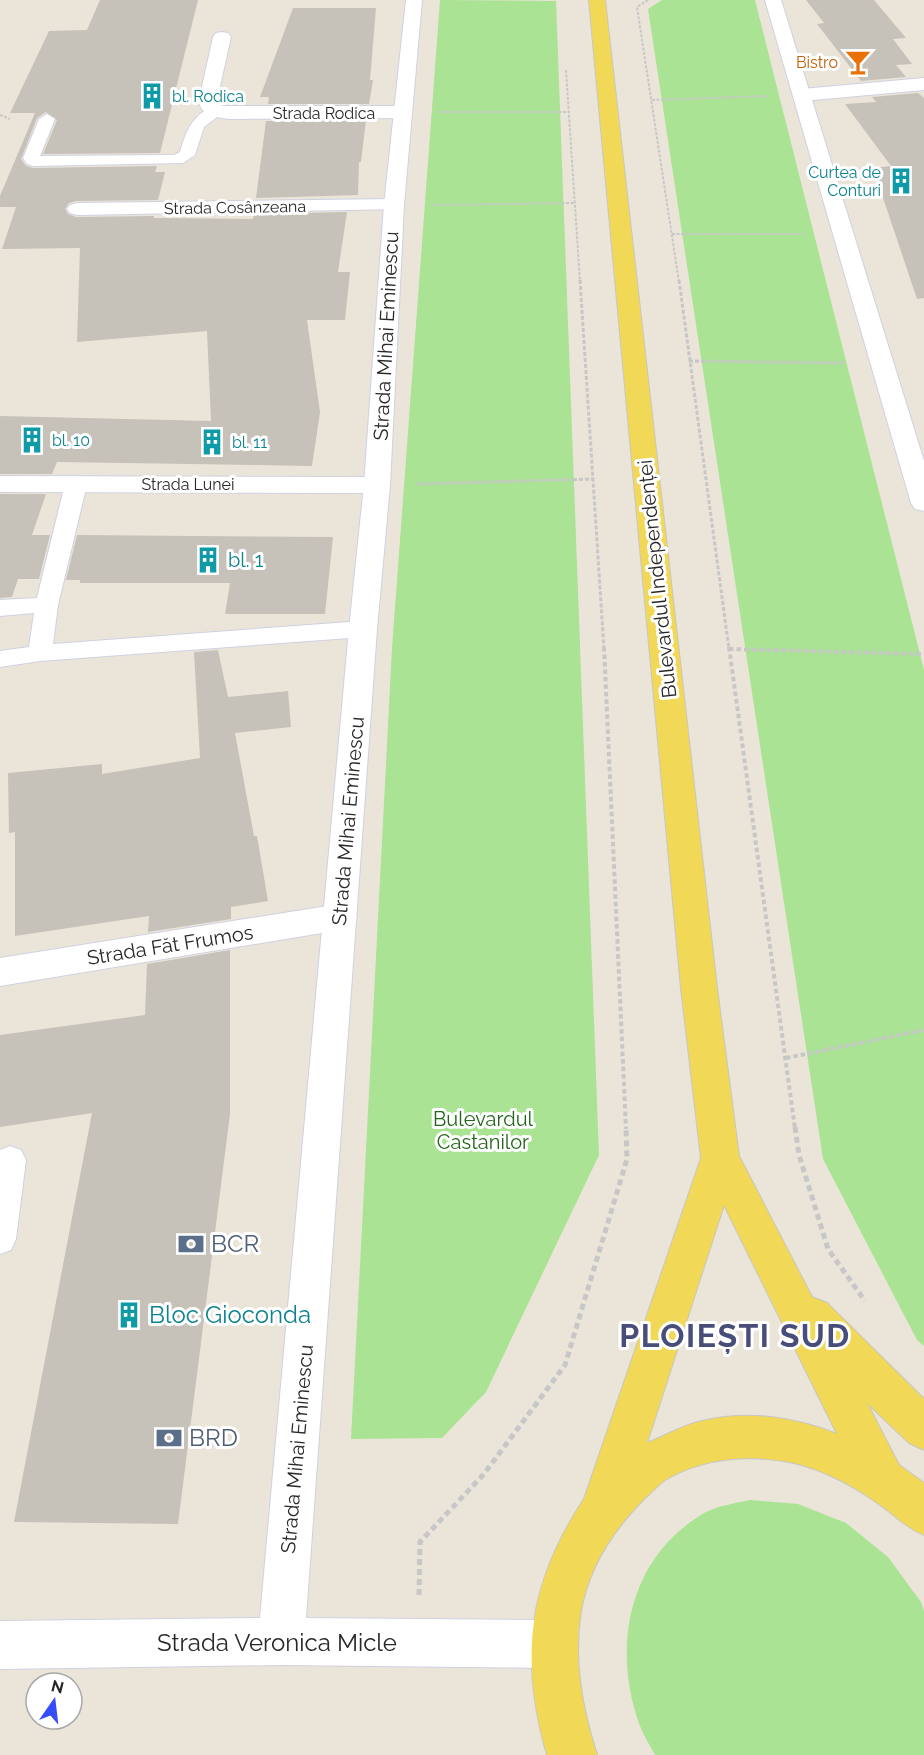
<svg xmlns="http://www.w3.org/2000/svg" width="924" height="1755" font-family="Raleway,sans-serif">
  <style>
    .green { fill: #aae394 }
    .building { fill: #c6c1b9 }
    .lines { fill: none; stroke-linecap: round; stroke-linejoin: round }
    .lane-casing { stroke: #cfd1e2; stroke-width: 2 }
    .street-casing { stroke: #cfd1e2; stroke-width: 2 }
    .secondary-casing { stroke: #cfd1e2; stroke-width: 2 }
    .primary-casing { stroke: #c7c7c7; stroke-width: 2 }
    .path-far3 { stroke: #c7c7c7; stroke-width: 2; stroke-dasharray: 3 1.5; stroke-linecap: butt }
    .path-far2 { stroke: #c7c7c7; stroke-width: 3; stroke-dasharray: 4 2; stroke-linecap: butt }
    .path-far1 { stroke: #c7c7c7; stroke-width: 4; stroke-dasharray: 4.5 3; stroke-linecap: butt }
    .path { stroke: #c7c7c7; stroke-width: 5; stroke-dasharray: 6 4; stroke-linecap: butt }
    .lane { fill: #fff; fill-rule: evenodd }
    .street { fill: #fff; fill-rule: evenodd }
    .secondary { fill: #fff; fill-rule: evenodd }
    .primary { fill: #f2d857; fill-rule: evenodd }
    .labels { text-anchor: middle; stroke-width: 6; stroke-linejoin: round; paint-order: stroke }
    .far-food-label { font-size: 16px; fill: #c56008; stroke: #fff; text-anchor: end }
    .far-culture-label { font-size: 16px; fill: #0d838f; stroke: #fff; text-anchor: start }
    .far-street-label { font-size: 16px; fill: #282828; stroke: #fff }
    .street-label { font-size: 20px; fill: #282828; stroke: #fff }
    .culture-label { font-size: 20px; fill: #0d838f; stroke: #fff; text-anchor: start }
    .park-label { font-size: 20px; fill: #236518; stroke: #fff }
    .near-service-label { font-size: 24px; fill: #4e5e75; stroke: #fff; text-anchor: start }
    .near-culture-label { font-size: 24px; fill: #0d838f; stroke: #fff; text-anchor: start }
    .near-street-label { font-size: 24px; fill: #282828; stroke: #fff }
    .near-district-label { font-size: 32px; font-weight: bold; letter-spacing: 1.5px; fill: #484e79; stroke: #fff }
  </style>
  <rect width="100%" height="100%" fill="#ebe5d9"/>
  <path class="green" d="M440,0l116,1 43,1154 -113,237 -44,46 -91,1 41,-791z
    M662,0h93l169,670v676l-7,-6 -94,-181 -175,-1150z
    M750,1500l48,4 48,19 42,34 33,45 3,9v144h-269c-5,-9 -11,-19 -15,-29 -29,-78 -12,-170 66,-214 12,-6 30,-9 44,-12z"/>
  <path class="building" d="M100,0h98l-38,153 -117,1 14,-34 -11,-8 -9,6 -16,41 5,7 7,2 124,-2 -2,6h10l-7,28 -82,1 -7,2 -4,6 3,5 8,3 78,-1v2l99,1 1,-5 93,-2 -9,60h12l-5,48h-38l13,92 -8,54 -255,-4 -5,12h-52v-58l211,5 -4,-90 -130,11 3,-94 -78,1 14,-42h-16v-11l35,-83h-25l39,-82 38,-1z
    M806,0h68l32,38 -13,1 19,25 -16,1 10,12 -45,4 -44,-57 7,-1z
    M293,8h83l-6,72h3l-4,24h-101l1,-7h-9z
    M918,93l6,5v200l-7,1 -44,-131 18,-2 -46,-62 31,-2 -4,-5z
    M366,120l-5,42h-2l-1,33 -102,3 10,-77z
    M0,494h46l-14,41h18l-11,44h-21l-6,18 -12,1z
    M77,535l256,2 -8,77h-100l5,-31h-150v-3h-14z
    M218,650l10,47 60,-6 3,36 -56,6 19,103h3l11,65 -37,6v12l-83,13 1,-16 -134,20v-104l-6,1 -1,-60 94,-9v10l98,-16 -6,-106z
    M230,950v164l-52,410 -164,-2 78,-409 -92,14v-92l145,-20 2,-51z"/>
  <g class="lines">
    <g class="lane-casing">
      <path id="lane" d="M217,106l8,5 -21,16 -9,28 -12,8 -150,3 -6,-2 -4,-6 16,-39 8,-5 8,5 -15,37 134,-1 6,-3c6,-21 13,-40 37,-46z
        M76,478l7,1 4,5 -29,121 -5,39 310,-23 8,2 4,6 -4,6 -8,2 -323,24 -40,6v-16l29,-4 5,-34 -34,3v-16l37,-2 28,-114 4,-5z
        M10,1146l11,4 5,10 -10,79 -5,11 -11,4v-104z"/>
    </g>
    <g class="street-casing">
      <path id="street" d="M222,32l6,1 3,4 -14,63v3l6,3h180l7,2 2,4 -2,4 -7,2 -175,1c-12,-2 -29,-4 -29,-19l14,-63 3,-4z
        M924,78v12l-122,11 -7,-2 -2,-4 2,-4 7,-2z
        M394,199l7,2 3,4 -3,4 -324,6 -7,-2 -3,-4 3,-4 7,-2z
        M0,476l377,1 9,2 4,6 -4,6 -9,2 -377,-1z
        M340,904l12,4 5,9 -5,9 -12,4 -340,56v-28z"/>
    </g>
    <g class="secondary-casing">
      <path id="secondary" d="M406,0h16l-18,205 -14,280 -13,144 -71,989 248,2 17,7 7,17 -7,17 -17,7 -273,-3 -281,4v-48l260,-3 89,-989 15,-144 20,-280z
        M765,0h16l143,461v50l-9,-2 -4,-6z"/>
    </g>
    <g class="primary-casing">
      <path id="primary" d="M589,0h16l112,988 22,168 73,141 15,6 97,96v51l-15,-7 -42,-40 32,62 25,18v52c-17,-7 -26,-17 -41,-28 -27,-20 -56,-36 -89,-44 -42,-9 -91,-6 -129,17 -7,5 -13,12 -20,18 -32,32 -56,68 -64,113 -8,49 1,97 16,144h-50c-28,-98 -19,-171 37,-256l117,-341 -20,-170zM724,1205l113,229c-42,-17 -90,-24 -135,-13 -19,4 -37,15 -55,22z"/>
    </g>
    <path class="path-far3" d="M648,0l-11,7 42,275
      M566,70l14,212
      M652,100l116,-4
      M437,112h132
      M0,115l10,4
      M431,205l144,-2
      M672,234h133"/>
    <path class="path-far2" d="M580,280l24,369
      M679,280l50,369
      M689,361l154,2
      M417,484l177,-5"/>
    <path class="path-far1" d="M604,647l22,482
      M729,647l66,482
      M729,649l195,5
      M786,1058l138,-28"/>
    <path class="path" d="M795,1127l4,28 29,94 37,52
      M419,1595l1,-53 64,-68 81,-109 62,-206 -1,-32"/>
    <use href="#lane" class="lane"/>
    <use href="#street" class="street"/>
    <use href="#secondary" class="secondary"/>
    <use href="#primary" class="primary"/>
  </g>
  <defs>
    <g id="bar-bare" transform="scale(2.07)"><path d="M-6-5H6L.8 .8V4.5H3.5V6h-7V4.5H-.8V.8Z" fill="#e8710a" stroke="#fff" stroke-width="2.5" paint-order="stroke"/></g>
    <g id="building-bare" transform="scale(2.07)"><path d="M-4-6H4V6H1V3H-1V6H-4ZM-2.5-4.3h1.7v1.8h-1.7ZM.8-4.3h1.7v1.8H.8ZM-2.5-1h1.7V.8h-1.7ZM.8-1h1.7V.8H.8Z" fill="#0f9aa8" stroke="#fff" stroke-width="2.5" paint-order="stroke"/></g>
    <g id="bank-bare" transform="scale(2.07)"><path d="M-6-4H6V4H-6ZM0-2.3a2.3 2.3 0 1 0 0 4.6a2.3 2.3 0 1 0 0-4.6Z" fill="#5c6f8a" stroke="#fff" stroke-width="2.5" paint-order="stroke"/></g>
  </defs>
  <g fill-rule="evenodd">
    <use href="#bar-bare" x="858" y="62"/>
    <use href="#building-bare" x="152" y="96"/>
    <use href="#building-bare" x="901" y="181"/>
    <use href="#building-bare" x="32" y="440"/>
    <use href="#building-bare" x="212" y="442"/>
    <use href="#building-bare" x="208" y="560"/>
    <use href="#bank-bare" x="191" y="1244"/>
    <use href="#building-bare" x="129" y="1315"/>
    <use href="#bank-bare" x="169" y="1438"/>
  </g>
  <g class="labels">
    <g class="far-food-label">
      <text x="838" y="68">Bistro</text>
    </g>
    <g class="far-culture-label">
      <text x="172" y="102">bl. Rodica</text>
      <text x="881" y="178" text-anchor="end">Curtea de<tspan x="881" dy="18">Conturi</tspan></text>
      <text x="52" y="446">bl. 10</text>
      <text x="232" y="448">bl. 11</text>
    </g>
    <g class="far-street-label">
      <text x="324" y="119">Strada Rodica</text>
      <text transform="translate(235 207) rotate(-1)" y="6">Strada Cosânzeana</text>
      <text x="188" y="490">Strada Lunei</text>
    </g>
    <g class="street-label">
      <text transform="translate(386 336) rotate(-87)" y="7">Strada Mihai Eminescu</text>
      <text transform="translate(657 579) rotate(-96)" y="7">Bulevardul Independenței</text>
      <text transform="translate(348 821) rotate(-85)" y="7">Strada Mihai Eminescu</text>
      <text transform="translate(170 945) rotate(-9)" y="7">Strada Făt Frumos</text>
      <text transform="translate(297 1449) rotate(-85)" y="7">Strada Mihai Eminescu</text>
    </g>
    <g class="culture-label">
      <text x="228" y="567">bl. 1</text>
    </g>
    <g class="park-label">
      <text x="483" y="1126">Bulevardul<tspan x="483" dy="23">Castanilor</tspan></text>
    </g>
    <g class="near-service-label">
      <text x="211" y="1252">BCR</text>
      <text x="189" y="1446">BRD</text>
    </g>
    <g class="near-culture-label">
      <text x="149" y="1323">Bloc Gioconda</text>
    </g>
    <g class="near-street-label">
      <text x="277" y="1651">Strada Veronica Micle</text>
    </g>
    <g class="near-district-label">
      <text x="735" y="1347">PLOIEȘTI SUD</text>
    </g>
  </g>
  <g transform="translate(54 1701) rotate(14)"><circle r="28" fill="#ffffff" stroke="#a9a9a9" stroke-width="1.5"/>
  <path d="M0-4.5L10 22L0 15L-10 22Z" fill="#354dfc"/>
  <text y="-9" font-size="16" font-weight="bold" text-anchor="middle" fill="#282828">N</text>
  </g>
</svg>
